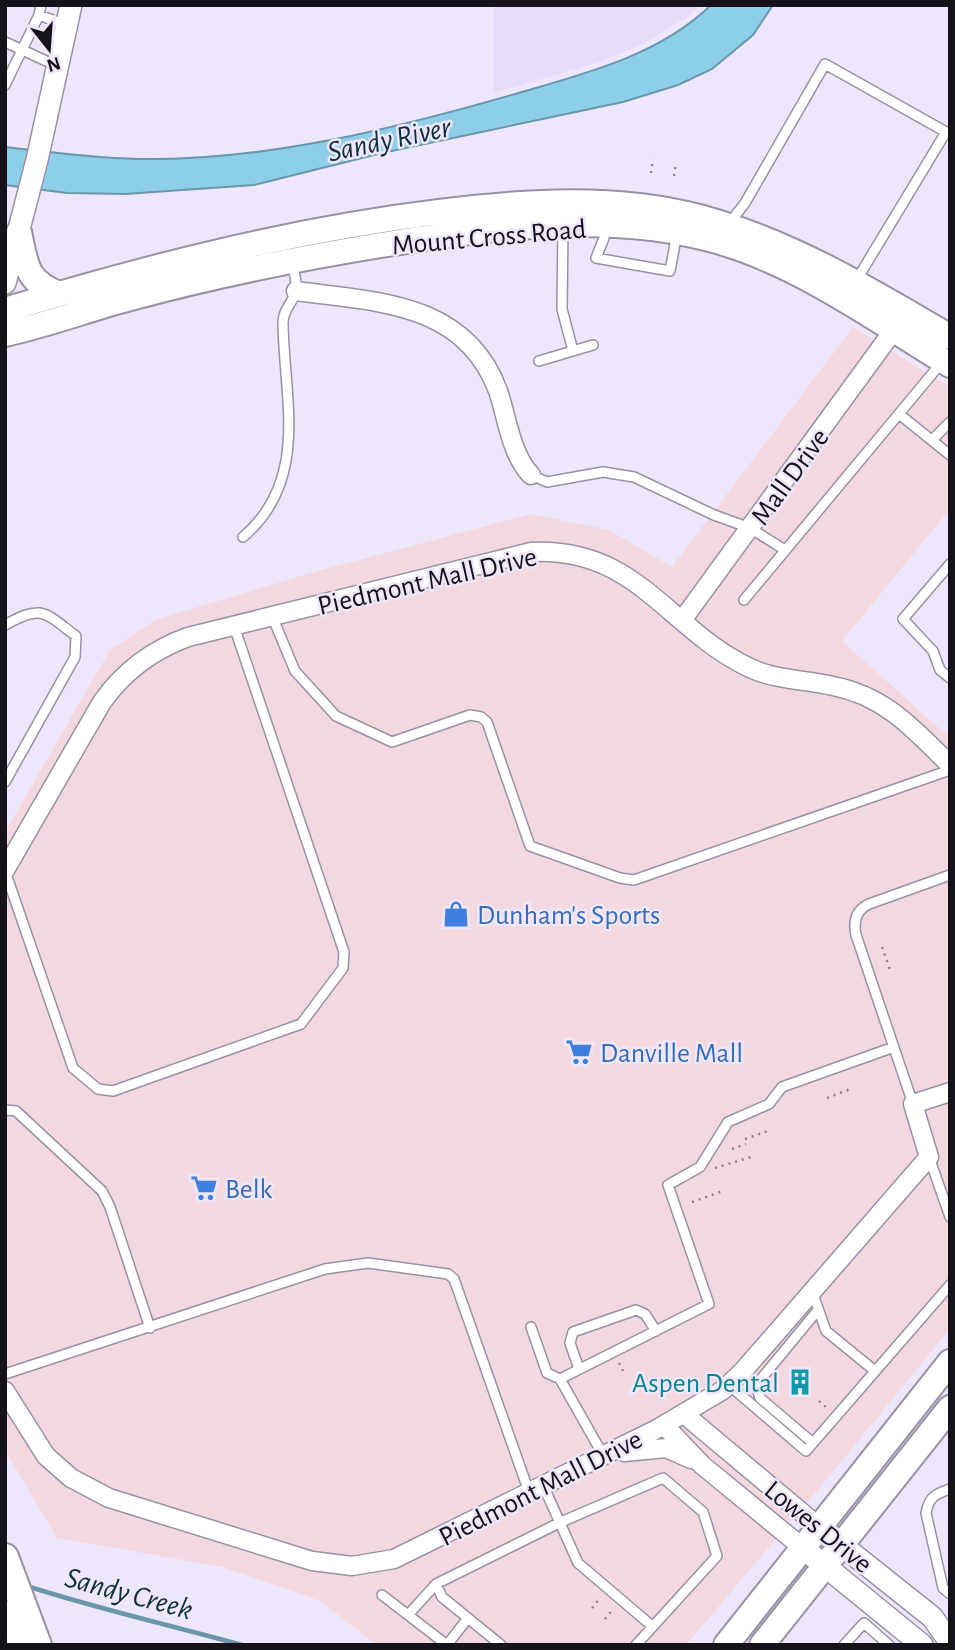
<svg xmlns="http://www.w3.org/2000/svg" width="955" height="1650" font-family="'Alegreya Sans',sans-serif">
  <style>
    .commercial { fill: #f3d9df }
    .built { fill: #e6dcf9 }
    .water { fill: #8dcfe9; stroke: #6996ab; stroke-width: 2 }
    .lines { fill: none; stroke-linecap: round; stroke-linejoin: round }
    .stream { stroke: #6996ab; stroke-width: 4.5 }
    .service-casing { stroke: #9891a5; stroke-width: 12 }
    .minor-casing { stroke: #9891a5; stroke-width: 21 }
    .tertiary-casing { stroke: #9891a5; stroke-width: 24 }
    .secondary-casing { stroke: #9891a5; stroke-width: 28 }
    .primary-casing { stroke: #9891a5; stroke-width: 30 }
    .path { stroke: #888391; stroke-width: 2.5; stroke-dasharray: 2 5; stroke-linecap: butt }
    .service { stroke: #fff; stroke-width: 9 }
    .minor { stroke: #fff; stroke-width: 18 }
    .tertiary { stroke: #fff; stroke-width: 21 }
    .secondary { stroke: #fff; stroke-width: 24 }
    .primary { stroke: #fff; stroke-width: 26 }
    .labels { text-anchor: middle; stroke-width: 5; stroke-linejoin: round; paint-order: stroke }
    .street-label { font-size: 28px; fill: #151219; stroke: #eee7fc }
    .shop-label { font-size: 28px; fill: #366cbe; stroke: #eee7fc; text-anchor: start }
    .culture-label { font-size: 28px; fill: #0d838f; stroke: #eee7fc; text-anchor: end }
    .water-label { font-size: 30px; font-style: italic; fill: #10303c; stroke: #eee7fc }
  </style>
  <rect width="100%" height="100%" fill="#eee7fc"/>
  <path class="commercial" d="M853,327l97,60v122l-108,132 108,97v591l-123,150 -141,166h-309l-57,-44 -97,-34 -166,-29 -52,-88v-618l105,-182 45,-30 159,-48 217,-58 78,16 63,37z"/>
  <path class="built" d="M494,5h206l-11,11 -48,29 -41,17 -106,31z"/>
  <path class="water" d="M711,5h62l-20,30 -41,34 -34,16 -55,17 -241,51 -128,32 -129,9 -58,-1 -62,-8v-38c43,5 88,11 132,12 131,2 260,-31 385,-67 66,-19 139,-38 189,-87z"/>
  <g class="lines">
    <path class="stream" d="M27,1586c71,23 143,39 215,59"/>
    <g class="service-casing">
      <path id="service" d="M41,5l-2,10 27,10
        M5,42l52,24
        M5,85l34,-70
        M563,225l-1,84 11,42
        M604,225v13l-8,20 74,13 7,-38
        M732,226l3,-10 10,-13 80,-139 121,68 -90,149
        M539,361l54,-16
        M899,414l51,41
        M932,440l18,-18
        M531,475l16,7 56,-10 31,5 80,38 36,13 35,22
        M243,537c67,-57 41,-138 40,-214 0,-13 8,-18 12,-29 3,-11 -1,-22 -3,-32
        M950,564l-47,55 30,32 7,19 10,8
        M744,600l198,-238
        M272,616l23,55 41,45 56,26 78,-27 11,2 6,5 43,124 90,32 14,2 316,-110
        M5,625c37,-21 39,-13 71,11l-1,21 -70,125
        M5,871l68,197 25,21 15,2 188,-67 42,-56 1,-16 -110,-326
        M913,1104l-57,-169c-3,-14 0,-25 13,-31l81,-29
        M5,1110l11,1 86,80 8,16 40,121
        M929,1157l21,60
        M812,1291l14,40 49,40
        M531,1327l16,46 13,6
        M579,1369l-9,-26 3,-11 63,-22 9,4 11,17
        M5,1374l320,-105 43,-6 80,11 6,5 75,213
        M729,1385l77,66 144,-166
        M813,1443l-53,-45 -4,-13 62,-75
        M603,1455l-43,-76 149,-75 -41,-119 32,-18 28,-45 41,-18 13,-17 112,-40
        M543,1485l35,78 74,63
        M950,1489c-15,5 -21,8 -24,24l17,75 7,6
        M382,1595l65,50 21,-27
        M408,1615l28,-31
        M501,1645l-59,-48 -6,-13 123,-61 104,-45 40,34 14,44 -81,89
        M844,1645l20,-22 25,22"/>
    </g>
    <g class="minor-casing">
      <path id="minor" d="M296,291c79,11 169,10 202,100 9,26 13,64 33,84
        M683,619l210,-288
        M5,870l97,-168c22,-31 50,-52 86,-65l343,-85c107,-5 136,77 219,116 25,12 57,12 83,18 52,10 81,43 117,79
        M5,1391l41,65 25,22 38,20 203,63 40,5 42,-7 263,-130 66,-39 20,-19 186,-214 -16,-53 37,-12
        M684,1414l135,113
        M664,1425l38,40 101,83
        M624,1452l42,-4 25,11"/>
    </g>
    <g class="tertiary-casing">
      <path id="tertiary" d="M5,283l32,-123 34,-155
        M819,1527l113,90 18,25
        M803,1548l119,97"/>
    </g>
    <g class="secondary-casing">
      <path id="secondary" d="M19,232c7,32 6,49 40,62
        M5,310c143,-43 286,-80 434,-98 86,-11 179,-17 264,6 90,25 167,72 247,119
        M5,334c41,-9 81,-24 122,-35 84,-23 168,-40 254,-54 108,-17 228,-35 336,-4 84,24 159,79 233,124
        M726,1645l224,-283
        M762,1645l188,-237"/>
    </g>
    <g class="primary-casing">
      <path id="primary" d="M5,1557l33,88
        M5,1614l11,31"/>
    </g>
    <path class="path" d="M651,173l2,-14
      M674,176l2,-13
      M882,947l9,26
      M827,1098l26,-10
      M745,1139l23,-8
      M732,1149l14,-5
      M715,1168l36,-11
      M692,1202l31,-11
      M619,1363l4,8
      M819,1401l8,7
      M592,1608l8,-10
      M605,1619l8,-10"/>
    <use href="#service" class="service"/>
    <use href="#minor" class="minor"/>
    <use href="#tertiary" class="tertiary"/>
    <use href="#secondary" class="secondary"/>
    <use href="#primary" class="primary"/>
  </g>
  <defs>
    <g id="shop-bare" transform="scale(2.1)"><path d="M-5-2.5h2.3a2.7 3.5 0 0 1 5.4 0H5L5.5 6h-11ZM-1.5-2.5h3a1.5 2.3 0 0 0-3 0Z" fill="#3f7fe0" stroke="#eee7fc" stroke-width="2.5" paint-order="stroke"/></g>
    <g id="supermarket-bare" transform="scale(2.1)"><path d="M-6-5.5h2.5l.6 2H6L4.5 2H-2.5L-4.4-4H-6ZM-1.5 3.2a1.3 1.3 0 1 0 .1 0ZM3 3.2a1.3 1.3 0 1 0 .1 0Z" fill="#3f7fe0" stroke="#eee7fc" stroke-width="2.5" paint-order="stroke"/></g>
    <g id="building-bare" transform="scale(2.1)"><path d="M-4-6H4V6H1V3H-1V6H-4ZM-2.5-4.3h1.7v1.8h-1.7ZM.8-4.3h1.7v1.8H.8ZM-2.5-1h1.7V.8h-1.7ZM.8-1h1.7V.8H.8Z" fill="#0f9aa8" stroke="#eee7fc" stroke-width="2.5" paint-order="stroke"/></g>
  </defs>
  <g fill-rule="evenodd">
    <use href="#shop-bare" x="456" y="914"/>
    <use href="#supermarket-bare" x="579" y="1052"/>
    <use href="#supermarket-bare" x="204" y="1188"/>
    <use href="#building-bare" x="800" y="1382"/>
  </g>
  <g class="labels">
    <g class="street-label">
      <text transform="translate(489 236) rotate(-5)" y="10">Mount Cross Road</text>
      <text transform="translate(789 476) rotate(-54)" y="10">Mall Drive</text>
      <text transform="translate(427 580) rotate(-13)" y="10">Piedmont Mall Drive</text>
      <text transform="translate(540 1487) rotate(-27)" y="10">Piedmont Mall Drive</text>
      <text transform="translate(819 1526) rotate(39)" y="10">Lowes Drive</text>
    </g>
    <g class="shop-label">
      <text x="477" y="924">Dunham's Sports</text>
      <text x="600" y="1062">Danville Mall</text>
      <text x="225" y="1198">Belk</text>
    </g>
    <g class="culture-label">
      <text x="779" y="1392">Aspen Dental</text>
    </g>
    <g class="water-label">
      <text transform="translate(389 139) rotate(-12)" y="10">Sandy River</text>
      <text transform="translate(129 1593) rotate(15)" y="10">Sandy Creek</text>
    </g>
  </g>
  <rect width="955" height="1650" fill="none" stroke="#151219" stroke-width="14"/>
  <g transform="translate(49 49) rotate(163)" stroke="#eee7fc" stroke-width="5" paint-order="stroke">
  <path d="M0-5L12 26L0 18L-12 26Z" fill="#151219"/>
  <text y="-10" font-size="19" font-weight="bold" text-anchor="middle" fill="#151219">N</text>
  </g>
</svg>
